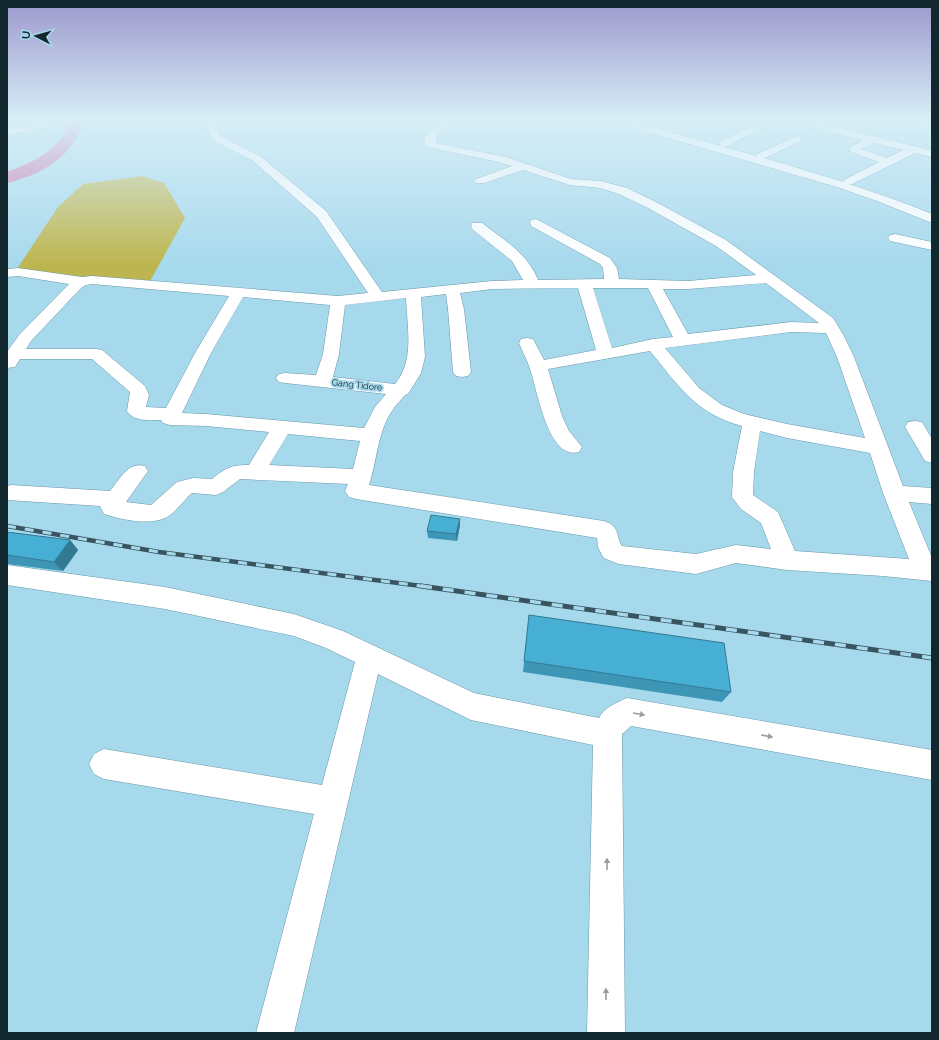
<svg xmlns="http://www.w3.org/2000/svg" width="939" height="1040" font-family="Raleway,sans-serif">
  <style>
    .green { fill: #bdb650 }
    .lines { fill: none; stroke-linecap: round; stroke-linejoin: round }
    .river { fill: #cb6da5; fill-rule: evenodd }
    .minor-casing { stroke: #6797aa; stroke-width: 1 }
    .highway-casing { stroke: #6797aa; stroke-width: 1 }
    .minor { fill: #fff; fill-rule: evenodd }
    .highway { fill: #fff; fill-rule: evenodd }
    .rail-far1-casing { stroke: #38545e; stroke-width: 4.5 }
    .rail-casing { stroke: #38545e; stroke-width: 5 }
    .rail-far1 { stroke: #a7d9ed; stroke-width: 3; stroke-dasharray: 9; stroke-linecap: butt }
    .rail { stroke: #a7d9ed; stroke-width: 3.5; stroke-dasharray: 11; stroke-linecap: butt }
    .wall { fill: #3d96b6 }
    .shaded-wall { fill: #327a94 }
    .building { fill: #47afd4; stroke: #327a94 }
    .oneway { fill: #959ea1 }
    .labels { text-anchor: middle; stroke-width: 4; stroke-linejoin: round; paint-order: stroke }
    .far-street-label { font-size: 9px; fill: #13272e; stroke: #a7d9ed }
  </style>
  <rect width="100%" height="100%" fill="#a7d9ed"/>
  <path class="green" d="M143,176l21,7 21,35 -36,65 -66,-4 -66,-10 41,-62 25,-23z"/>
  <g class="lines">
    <path class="river" d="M59,119h15l8,8c-13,32 -42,48 -75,56v-11c24,-9 48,-19 60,-44z"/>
    <g class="minor-casing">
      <path id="minor" d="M204,119h10l6,17 40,20 66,55 56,81 110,-11 31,-1 -11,-19 -40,-32 -1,-3 1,-3h10c21,16 46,31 56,57l66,-1 -1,-11 -3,-4 -69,-38 -1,-3 1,-3 5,-1 74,39 7,10 2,11 69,2 68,-6 -40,-29 -68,-38 -29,-14 -19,-6 -30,-3 -47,-15 -39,13h-8l-2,-2 2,-2 36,-13 -13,-4 -72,-15 -3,-5c5,-15 16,-25 32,-23l-18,14 -3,10 71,14 65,22 30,2 26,7 29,14 70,38 107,78 11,18 10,21 49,129 29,2v16l-23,-2 23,56v23l-49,-5 -96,-6 -51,-7 -40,11 -77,-10 -13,-5 -3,-2 -5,-10 -1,-9 -241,-39 -7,-2 -4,-6 3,-7 -108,-5 -17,13 -7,3 -24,-2c-8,7 -14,16 -22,22 -16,12 -47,5 -66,-1l-4,-8 -93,-6v-14l4,-1 99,6c10,-12 18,-30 35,-25l3,5 -22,31 25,3 26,-23 16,-4 19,1c14,-11 18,-14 37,-14l20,-33 -63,-6 -36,-1 -7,-2 -2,-3c-12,0 -27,2 -34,-9l3,-19 -38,-33h-72l-5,8 -8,1v-16l12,-17 50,-51 -51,-8 -11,1v-8l11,-1 64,9 10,-1 246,20 30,-3 -51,-76 -65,-57 -40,-20zM766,283l53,40 -28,-1 -103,12 -25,-45h25zM92,284l137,12 -34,57 -29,55 -20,-1 3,-12 -4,-9 -43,-36 -6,-1h-70l5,-8 50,-53 5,-3zM578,288l18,62 -52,10 -11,-21 -6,-1 -6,1 -2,4c3,7 7,15 10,23 8,20 18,95 50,86l3,-5 -13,-16 -7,-15 -14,-47 102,-18c28,34 46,63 92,75l-9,46 -1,25 9,12 20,14 10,26 -35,-4 -40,9 -74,-8c-7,-11 -1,-19 -18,-25l-235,-36c9,-27 8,-57 28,-81 4,-3 6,-9 11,-10l13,-21 4,-16 -4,-60 25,-3 2,15 5,63 3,4 6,1 6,-1 3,-4 -7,-63 -4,-16 32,-4zM593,288h55l25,49 -20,2 -41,9zM243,297l87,8 -7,49 -7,21 -31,-2 -6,1 -3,4 3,4 6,1 101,11 -11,13 -11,21 -158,-14 -24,-1 29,-60zM406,298c1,29 9,62 -11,86l-62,-7 6,-23 6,-49zM791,332l35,1 11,24 28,81 -78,-14 -43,-10 -22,-9 -23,-17 -34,-40zM760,431l27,7 83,15 13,40 26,66 -114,-8 -17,-39 -25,-17 1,-23zM288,434l72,7 -7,28 -84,-4z
        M767,119h12l-52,27 -4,1 -5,-3 1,-2z
        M786,119h15l117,28 14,4v6l-17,-4 -63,31h-8l-2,-2 2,-2 35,-18 -28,-10 -2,-4 14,-8 -75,-19zM874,143l30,7 -17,8 -26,-9z
        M911,119l21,6v6l-24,-7 -2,-2z
        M797,136l4,1 1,2 -1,2 -36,17 -4,1 -5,-3 1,-2z
        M895,234l37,8v8l-42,-9 -2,-3 2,-3z
        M915,421l7,1 10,17v24l-7,-2 -20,-34 3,-5z
        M7,565l158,22 129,27 49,17 131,62 125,25c4,-10 19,-16 28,-20l305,52v30l-301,-54 -9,8 3,299h-38l6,-288 -122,-25 -93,-46 -84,359h-38l58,-219 -210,-35 -10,-5 -5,-10 5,-10 10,-5 218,36 33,-123 -29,-14 -32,-12 -129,-27 -158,-24z"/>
    </g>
    <g class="highway-casing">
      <path id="highway" d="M64,119h19l-5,3 -71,13v-6z
        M608,119h14c104,29 210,55 310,95v9l-55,-22 -40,-14 -227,-66z"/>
    </g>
    <use href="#minor" class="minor"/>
    <use href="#highway" class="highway"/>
    <g class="rail-far1-casing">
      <path id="rail-far1" d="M7,526l152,26 270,35"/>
    </g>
    <g class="rail-casing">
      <path id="rail" d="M421,586l511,72"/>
    </g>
    <use href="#rail-far1" class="rail-far1"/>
    <use href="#rail" class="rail"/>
  </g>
  <path class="wall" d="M460,519v6l-3,16 -29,-3 -1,-7z
    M7,532l63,8 8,10 -15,21 -56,-7z
    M529,615l202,77 -9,10 -199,-30z"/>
  <path class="shaded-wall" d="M460,519v6l-3,16 -1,-7z
    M70,540l8,10 -15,21 -9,-9z"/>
  <path class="building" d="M431,515l29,4 -4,15 -29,-3z
    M7,532l63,8 -16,22 -47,-7z
    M529,615l195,28 7,49 -207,-31z"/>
  <defs><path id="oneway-solid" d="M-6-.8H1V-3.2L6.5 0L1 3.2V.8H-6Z"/></defs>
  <g class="oneway">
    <use href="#oneway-solid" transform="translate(639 714) rotate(10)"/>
    <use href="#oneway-solid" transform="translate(767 736) rotate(10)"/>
    <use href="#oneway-solid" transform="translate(607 864) rotate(-90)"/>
    <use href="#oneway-solid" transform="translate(606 994) rotate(-90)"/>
  </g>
  <linearGradient id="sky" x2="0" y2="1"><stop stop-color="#9c98cd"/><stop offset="0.45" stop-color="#d7eef7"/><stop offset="1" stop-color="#d7eef7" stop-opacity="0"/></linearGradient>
  <rect width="939" height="264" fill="url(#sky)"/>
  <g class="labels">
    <g class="far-street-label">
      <text transform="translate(357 385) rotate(6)" y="3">Gang Tidore</text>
    </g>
  </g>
  <rect width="939" height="1040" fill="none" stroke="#13272e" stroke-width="16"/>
  <g transform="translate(36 36) rotate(276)" stroke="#a7d9ed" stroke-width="3" paint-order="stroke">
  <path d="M0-3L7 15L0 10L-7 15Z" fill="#13272e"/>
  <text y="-6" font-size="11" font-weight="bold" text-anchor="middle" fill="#13272e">U</text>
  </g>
</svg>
